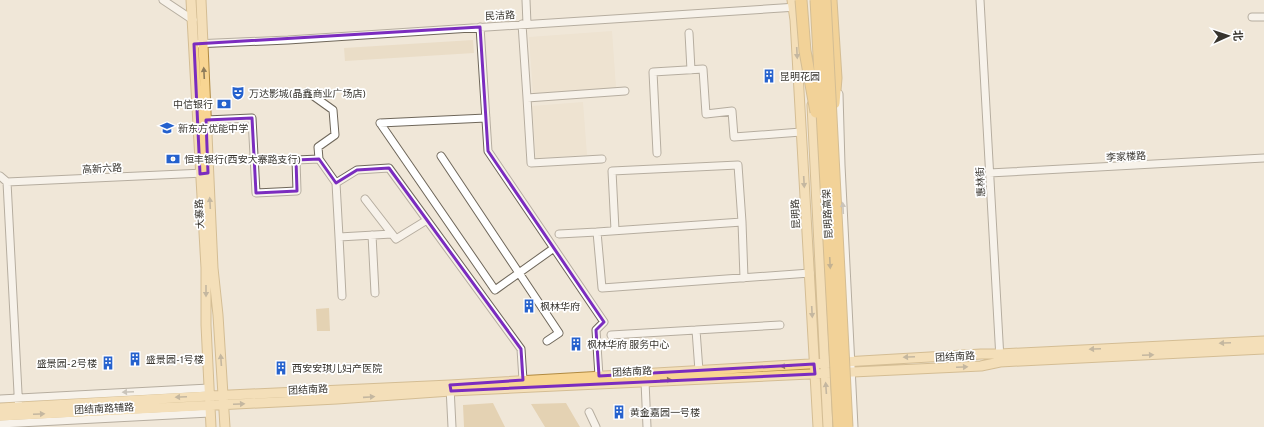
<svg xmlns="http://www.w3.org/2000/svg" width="1264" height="427" font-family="Overpass,'Noto Sans SC',sans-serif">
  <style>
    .built { fill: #eaddc7 }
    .park { fill: #d5b886 }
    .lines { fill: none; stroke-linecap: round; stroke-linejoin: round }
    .minor-casing { stroke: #6f675a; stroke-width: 9 }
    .major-casing { stroke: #b18a40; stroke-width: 11 }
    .highway-casing { stroke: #b18a40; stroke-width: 13 }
    .minor { stroke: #fff; stroke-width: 7 }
    .major { stroke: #f8d592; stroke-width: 9 }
    .highway { stroke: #f3b949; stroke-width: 11 }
    .highway-bridge-casing { stroke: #b18a40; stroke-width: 13; stroke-linecap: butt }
    .highway-bridge { stroke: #f3b949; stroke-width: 11 }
    .oneway { fill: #8e7c5b }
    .oneway2 { fill: #9b9a96 }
    .oneway3 { fill: #8c703a }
    .marked { fill: none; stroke: #7b2cbf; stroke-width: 3; stroke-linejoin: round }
    .labels { text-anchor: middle; stroke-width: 3.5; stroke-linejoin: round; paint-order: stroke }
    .street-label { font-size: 10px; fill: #37342e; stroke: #fff }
    .poi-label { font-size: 10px; fill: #37342e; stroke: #fff; text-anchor: start }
  </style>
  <rect width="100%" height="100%" fill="#f0e7d8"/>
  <path class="built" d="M612,31l4,57 -83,6 -4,-57z
    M473,40l1,13 -129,8 -1,-13z
    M583,102l4,53 -51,3 -4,-52z"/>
  <path class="park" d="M329,308l1,23h-13l-1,-22z
    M493,403l12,24h-41l-1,-22z
    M566,403l14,24h-35l-14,-23z"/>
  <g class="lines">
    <g class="minor-casing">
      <path id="minor" d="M163,0l30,20
        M526,0l1,24
        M980,0l20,359
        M1252,17h12
        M522,24l5,74 98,-7
        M480,27l8,124 116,171 -8,8 3,46
        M689,33l2,37
        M194,44l94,-4 509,-33
        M839,94l2,71 13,262
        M312,95l21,15 2,25 -17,12 1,12
        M527,98l4,65 71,-4
        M206,120l46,-2 4,75 41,-2 -1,-31 23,-1 17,24 3,54
        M380,123l115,167 59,-42
        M380,123l106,-5
        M657,153l-4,-81 50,-3 3,45 26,-3 2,26 67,-5
        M441,156l118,177 -12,8
        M989,173l275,-15
        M0,176l7,6 197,-9
        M7,182l12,230
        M336,183l21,-13 32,-2 132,181 2,31
        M365,199l31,40 31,-19
        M615,230l-3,-59 126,-6 4,57
        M559,234l38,-2
        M372,235l3,58
        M744,278l-2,-56 -145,10 5,56 208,-15
        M342,296l-3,-59 53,-3
        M696,330l84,-5
        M611,335l85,-5 3,41
        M645,381l2,46
        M450,387l2,40
        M0,399l209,-11
        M589,412l7,15
        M0,424l210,-11"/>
    </g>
    <g class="major-casing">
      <path id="major" d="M191,0l15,268v57l5,102
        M201,0l12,268 5,47 7,112
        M792,0l3,20 23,407
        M812,105l16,322
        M0,408l209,-12 241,-11 531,-31h19l264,-13
        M0,416l337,-17 114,-8 530,-25 19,-4 264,-13"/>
    </g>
    <g class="highway-casing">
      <path id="highway" d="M831,0l5,78 -2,25"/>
    </g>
    <use href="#minor" class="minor"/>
    <use href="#major" class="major"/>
    <use href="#highway" class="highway"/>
    <g class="highway-bridge-casing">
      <path id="highway-bridge" d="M801,0l4,51 11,61
        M816,0l23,427
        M825,0l22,427"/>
    </g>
    <use href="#highway-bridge" class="highway-bridge"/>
  </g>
  <defs><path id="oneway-solid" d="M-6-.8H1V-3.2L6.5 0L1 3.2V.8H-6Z"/></defs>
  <g class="oneway">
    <use href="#oneway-solid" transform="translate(797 53) rotate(87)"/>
    <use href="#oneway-solid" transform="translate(204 73) rotate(-93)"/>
    <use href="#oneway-solid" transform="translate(804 182) rotate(87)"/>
    <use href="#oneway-solid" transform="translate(210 203) rotate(-93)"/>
    <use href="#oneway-solid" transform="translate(206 291) rotate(90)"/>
    <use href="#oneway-solid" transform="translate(812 312) rotate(87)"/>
    <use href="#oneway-solid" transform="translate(1225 343) rotate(177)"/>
    <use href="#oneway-solid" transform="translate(1095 349) rotate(177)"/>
    <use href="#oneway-solid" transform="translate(1148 355) rotate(-3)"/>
    <use href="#oneway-solid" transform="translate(909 357) rotate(177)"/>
    <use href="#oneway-solid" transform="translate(221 360) rotate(-94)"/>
    <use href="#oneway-solid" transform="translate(786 366) rotate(177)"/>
    <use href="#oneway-solid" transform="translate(962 367) rotate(-3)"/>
    <use href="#oneway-solid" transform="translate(666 380) rotate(-2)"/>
    <use href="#oneway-solid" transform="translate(826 388) rotate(-94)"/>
    <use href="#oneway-solid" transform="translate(181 397) rotate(177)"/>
    <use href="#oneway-solid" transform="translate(369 397) rotate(-4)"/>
    <use href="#oneway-solid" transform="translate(239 404) rotate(-3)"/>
    <use href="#oneway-solid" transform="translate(39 414) rotate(-3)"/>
  </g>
  <g class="oneway2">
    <use href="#oneway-solid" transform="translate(843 208) rotate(-93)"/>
    <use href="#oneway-solid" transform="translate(128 392) rotate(177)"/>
  </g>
  <use class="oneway3" href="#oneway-solid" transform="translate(830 263) rotate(87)"/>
  <path d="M0 0H1264V427H0ZM480,27l8,124 116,171 -8,8 3,46 215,-12 1,10 -364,17 -1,-6 73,-5 -2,-31 -132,-181 -32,2 -21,13 -17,-24 -23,1 1,31 -41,2 -4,-75 -46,2 2,53 -8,1 -6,-130z" fill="#f0e7d8" fill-opacity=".55" fill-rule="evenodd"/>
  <path class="marked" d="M480,27l8,124 116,171 -8,8 3,46 215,-12 1,10 -364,17 -1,-6 73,-5 -2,-31 -132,-181 -32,2 -21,13 -17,-24 -23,1 1,31 -41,2 -4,-75 -46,2 2,53 -8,1 -6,-130z"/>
  <defs>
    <g id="building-bare" transform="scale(1.08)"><path d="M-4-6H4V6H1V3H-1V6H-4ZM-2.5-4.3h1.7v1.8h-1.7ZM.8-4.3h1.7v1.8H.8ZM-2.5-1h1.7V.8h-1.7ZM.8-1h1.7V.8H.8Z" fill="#2561cd" stroke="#fff" stroke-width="2.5" paint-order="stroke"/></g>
    <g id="theatre-bare" transform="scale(1.08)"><path d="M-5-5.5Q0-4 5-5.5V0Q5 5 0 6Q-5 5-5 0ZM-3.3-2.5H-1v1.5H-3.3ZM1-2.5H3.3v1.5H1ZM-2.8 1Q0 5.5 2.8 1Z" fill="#2561cd" stroke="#fff" stroke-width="2.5" paint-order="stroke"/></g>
    <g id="bank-bare" transform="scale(1.08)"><path d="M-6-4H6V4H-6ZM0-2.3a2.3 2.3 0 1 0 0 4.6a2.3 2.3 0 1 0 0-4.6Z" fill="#2561cd" stroke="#fff" stroke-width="2.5" paint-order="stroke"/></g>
    <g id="school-bare" transform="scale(1.08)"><path d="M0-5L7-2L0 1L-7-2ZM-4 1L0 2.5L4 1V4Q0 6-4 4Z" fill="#2561cd" stroke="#fff" stroke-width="2.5" paint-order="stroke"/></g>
  </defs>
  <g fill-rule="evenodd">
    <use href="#building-bare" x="769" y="76"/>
    <use href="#theatre-bare" x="238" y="93"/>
    <use href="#bank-bare" x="224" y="104"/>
    <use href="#school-bare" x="167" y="128"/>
    <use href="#bank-bare" x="173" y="159"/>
    <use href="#building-bare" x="529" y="306"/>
    <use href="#building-bare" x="576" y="344"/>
    <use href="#building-bare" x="135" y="359"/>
    <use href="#building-bare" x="108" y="363"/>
    <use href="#building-bare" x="281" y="368"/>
    <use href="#building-bare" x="619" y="412"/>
  </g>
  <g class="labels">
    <g class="street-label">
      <text transform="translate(500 15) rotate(-3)" y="4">民洁路</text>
      <text transform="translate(1126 156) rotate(-3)" y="4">李家楼路</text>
      <text transform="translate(102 168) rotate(-3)" y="4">高新六路</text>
      <text transform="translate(980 182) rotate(-93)" y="4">惠林街</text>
      <text transform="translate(199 214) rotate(-93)" y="4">大寨路</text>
      <text transform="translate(795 214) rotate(-93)" y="4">昆明路</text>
      <text transform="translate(827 214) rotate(-93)" y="4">昆明路高架</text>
      <text transform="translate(955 356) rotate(-3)" y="4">团结南路</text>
      <text transform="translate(632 371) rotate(-3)" y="4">团结南路</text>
      <text transform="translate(308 389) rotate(-3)" y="4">团结南路</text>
      <text transform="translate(104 408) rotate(-3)" y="4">团结南路辅路</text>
    </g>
    <g class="poi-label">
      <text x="780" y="80">昆明花园</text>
      <text x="249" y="97">万达影城(晶鑫商业广场店)</text>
      <text x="213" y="108" text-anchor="end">中信银行</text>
      <text x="178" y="132">新东方优能中学</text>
      <text x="184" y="163">恒丰银行(西安大寨路支行)</text>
      <text x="540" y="310">枫林华府</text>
      <text x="587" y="348">枫林华府 服务中心</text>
      <text x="146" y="363">盛景园-1号楼</text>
      <text x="97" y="367" text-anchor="end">盛景园-2号楼</text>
      <text x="292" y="372">西安安琪儿妇产医院</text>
      <text x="630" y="416">黄金嘉园一号楼</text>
    </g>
  </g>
  <g transform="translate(1228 36) rotate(87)" stroke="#ffffff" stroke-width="3" paint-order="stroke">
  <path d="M0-3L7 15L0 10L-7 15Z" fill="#37342e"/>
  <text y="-6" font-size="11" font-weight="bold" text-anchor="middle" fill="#37342e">北</text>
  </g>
</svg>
